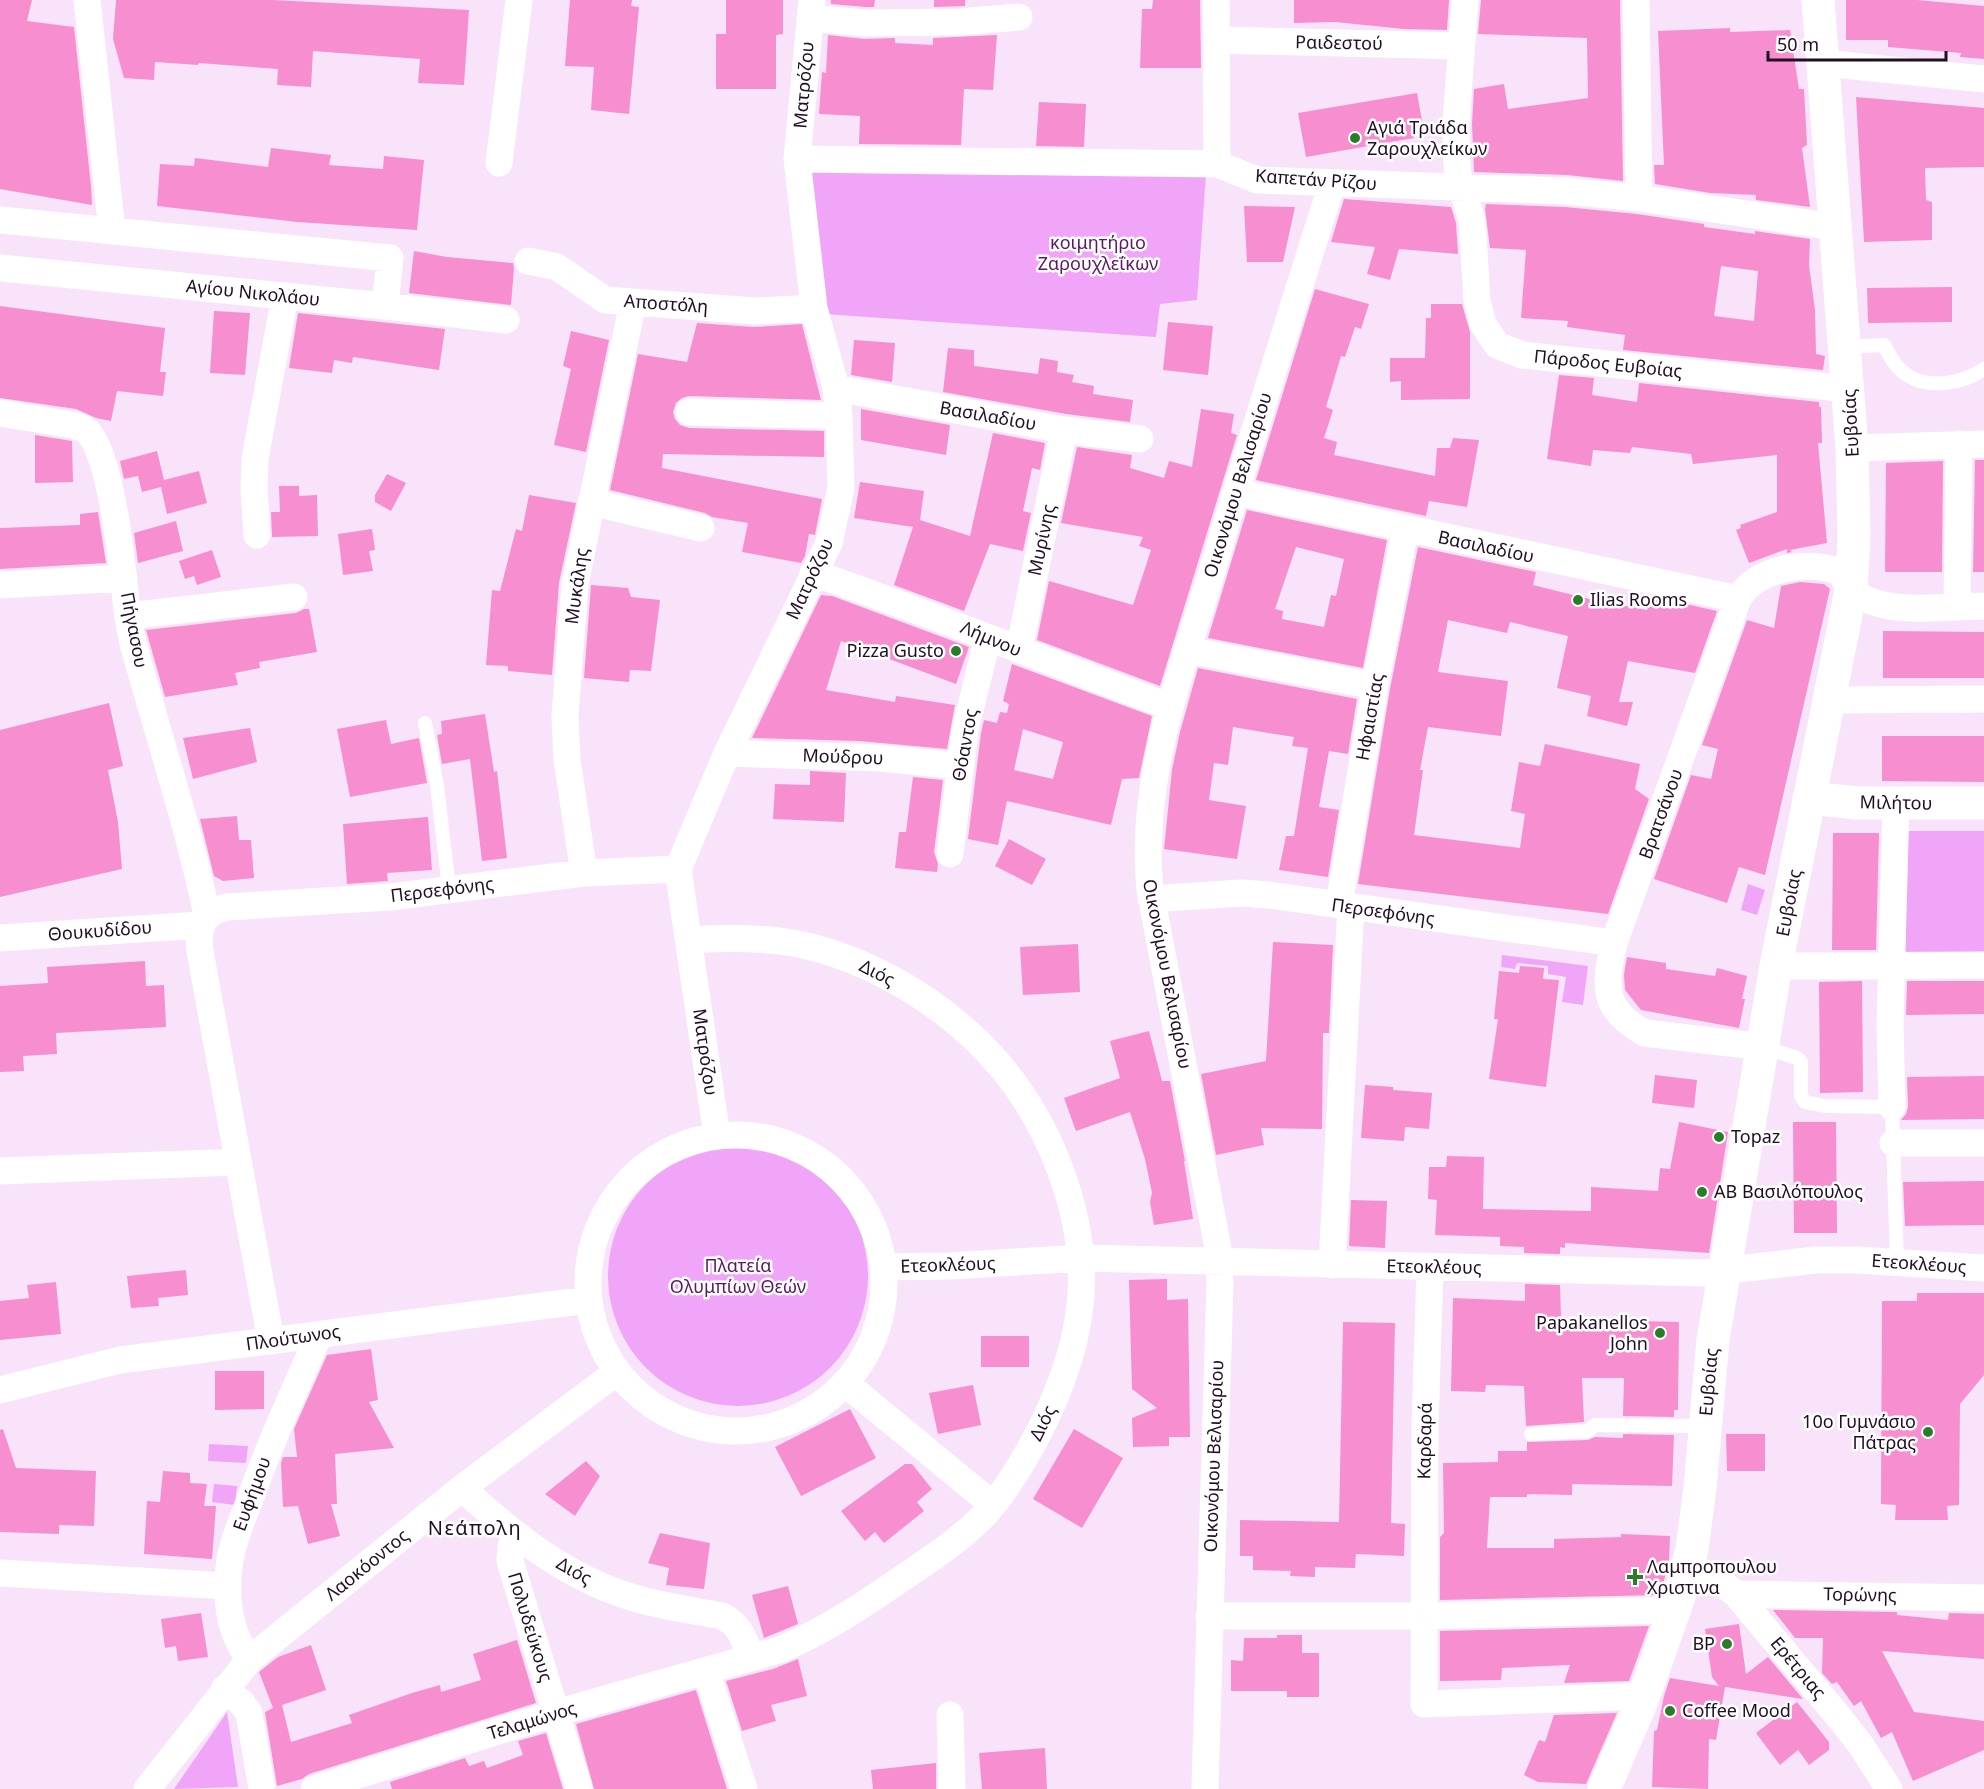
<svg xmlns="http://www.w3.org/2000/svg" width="1984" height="1789" font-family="'Noto Sans',sans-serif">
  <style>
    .green { fill: #f0a5f8 }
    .building { fill: #f78ecf; fill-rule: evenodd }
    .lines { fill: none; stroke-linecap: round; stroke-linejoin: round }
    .service { stroke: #fff; stroke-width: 14 }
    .minor { stroke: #fff; stroke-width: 27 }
    .tertiary { stroke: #fff; stroke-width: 33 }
    .secondary { stroke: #fff; stroke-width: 33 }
    .poi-dot { fill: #297d29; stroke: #fff; stroke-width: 2 }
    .labels { text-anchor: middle; stroke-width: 5; stroke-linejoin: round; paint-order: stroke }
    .street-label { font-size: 18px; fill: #210e23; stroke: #fff }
    .poi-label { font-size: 18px; fill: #210e23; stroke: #fff; text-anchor: start }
    .park-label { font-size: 18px; fill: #5e1767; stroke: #fff }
    .neighbourhood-label { font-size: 20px; letter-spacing: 1.5px; fill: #210e23; stroke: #fff }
  </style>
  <rect width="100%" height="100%" fill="#f8e3fa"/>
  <path class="green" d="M816,168l390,6 -9,126 -37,4 -4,33 -332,-23 -16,-140z
    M1903,831h81v122l-82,-1z
    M1748,884l17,6 -8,25 -16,-5z
    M1502,955l86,11 -5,39 -21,-3 4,-25 -18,-3v-8l-31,-3 -2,6 -14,-2z
    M608 1276a130 130 0 1 1 260 0a130 130 0 1 1-260 0Z
    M209,1444l39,2 -2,17 -38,-2z
    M214,1484l23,2 -2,19 -23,-3z
    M227,1712l11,75 -64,2z"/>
  <path class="building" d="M0,0h32l-5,21 47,6 17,159 1,19 -92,-16z
    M116,0h157l196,10 -5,75 -46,-2 2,-24 -107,-8 -2,36 -34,-2 1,-16 -79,-6 -1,2 -43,-3 -1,18 -30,-2 -11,-39z
    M570,0h62l-1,6 8,1 -10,107 -38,-4 3,-43 -29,-1z
    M726,0h57v34l-7,1v54h-60v-55h10z
    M831,0h44l-1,7h-8l-35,-3z
    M934,0h31v6l-31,1z
    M1153,0h47l1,68h-61l2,-59h10z
    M1294,0h155l-2,30 -43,-1 -69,-7 -41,1z
    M1481,0h139l3,181 -56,-6 -93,-3 -2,-48 2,-35 30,-5 4,25 80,-11 -1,-60 -109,-4z
    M1846,0h71l67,6v53l-24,-2 1,-4 -73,-6v-7h-42z
    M1730,28v4l60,-2 9,59h5l3,56 -5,3 8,59 -54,-7v-5l-46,-2 -55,-9 -1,-19h10l-6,-134z
    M828,35l36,4 31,-1v5l38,2v-7l64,-3 -4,55 -29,-1 -3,56 -102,-1 1,-28 -41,-2 3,-42 4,1z
    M1417,93l7,39 -10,2v4l-108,19 -8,-44z
    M1856,97l128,11v59l-59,1 1,32 6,2v38l-68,2z
    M1039,102l47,2 -2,43 -48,-1z
    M271,148l60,7 -2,10 54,4 1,-13 40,4 -7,70 -120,-8 -140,-16 3,-42 34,2 1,-8 73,9z
    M1344,199l107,8 5,16 2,31 -59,-5 -9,31 -23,-6 8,-27 -44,-5z
    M1486,204l79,3 72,7 67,10v3l51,7v-3l55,8 -1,26 6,45 1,44 9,2 -2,14 -200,-20 2,-15 -58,-8 1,-6 -47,-3 5,-68 -36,-2 -5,-39zM1721,266l37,5 -4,50 -40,-5z
    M1244,206l51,1 -12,55h-36z
    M414,251l33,6 66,6 1,5 -3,37 -102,-12z
    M1952,287v35l-84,1 -1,-35z
    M1315,289l54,15 -8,25 -6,-2 -10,30 -4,-1 -15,51 7,3 -9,28 13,4 -3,13 101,21 2,-28h13l3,-10 26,2 -12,67 -38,-6 -3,15 -170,-36z
    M1431,304h31l8,28v67l-69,1v-19l-11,1v-24h35l1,-40h5z
    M0,306l165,22 -5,44h6l-3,24 -46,-5 -6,30 -15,-3 -20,-9 -76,-11z
    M214,311l36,2 -5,62 -35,-2z
    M298,313l147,16 -6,41 -86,-13 -1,6 -18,-3 -2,13 -43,-5z
    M1168,322l45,4 -5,49 -45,-5z
    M697,323l57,4 48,-3 19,76 -132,-4 -7,2 -6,5 -3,9 2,7 5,6 9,3 135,3v26l-161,-3 -1,14 160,31 -7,36 -6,-1 -4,22 -4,7 -59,-11 6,-29 -36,-6 -7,-4 -95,-23 28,-136 49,8z
    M571,331l38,9 -23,112 -32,-7 17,-76 -8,-3z
    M854,340l41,3 -3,39 -41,-7z
    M948,348l26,2v16l64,8 2,-16 18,3 -1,11 17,3 -2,7 22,4 -1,8 40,6 -3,22 -64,-8 -123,-22z
    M1559,375l35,3 -2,17 45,7 2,-19 180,19v5h2l1,36h-4l9,100 -37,7 2,2 -5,1v-4l-38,14 -13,-33 5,-2 -1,-3 37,-13v-57l-84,9 -2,-10 -59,-7 -2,6 -37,-3 -2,16 -44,-7z
    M861,409l89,16 -4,30 -85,-15z
    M1201,409l33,5 -3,19 6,2 -77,251 -123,-46 12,-59 84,24 18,-55 -12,-4 4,-9 -82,-14 16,-76 55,8 -2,13 34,10 5,-17 23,6z
    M993,433l52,10 -5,27 -8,-2 -9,43 8,2 -8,38 -33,-7 -26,67 -70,-26 19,-58 -59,-9 6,-36 64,9 -4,29 50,16z
    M35,435l37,6 1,41 -38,1z
    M157,451l7,29 35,-9 8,32 -40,11 -6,-27 -19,5 -4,-16 -14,3 -4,-18z
    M1975,460h9v112h-11z
    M1943,461l-1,111h-57l1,-109z
    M387,474l19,9 -15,28 -16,-9v-7z
    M279,486h20v10l18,-1 1,41 -46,1 -1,-25h9z
    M529,495l47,8 -17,80 -7,92 -44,-4v-5l-22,-1 6,-75 8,1 16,-62 6,2z
    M1247,510l140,30 -24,128 -155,-30zM1296,547l48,12 -8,37 -5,-1 -7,32 -42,-8 1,-8 -8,-2z
    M98,512l8,51 -106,6v-41l80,-3v-11z
    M176,521l7,30 -45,12 -4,-30z
    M372,529l3,21 -6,1 4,20 -30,4 -5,-41z
    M1418,547l118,25 -3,13 52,13 62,12 3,-14 67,15 -22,62 -67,-12 -9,41h14l-6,24 -40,-10 4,-20 -34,-8 11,-52 -58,-14 -3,11 -59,-13 -10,52 70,9 -7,55 -73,-9 -8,43h3l-9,65 106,13 5,-34 -14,-3 8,-49 21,4 5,-22 95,20 -5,25 14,10 -41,115 -250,-30 32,-195z
    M212,550l9,27 -24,8 -3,-9 -9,3 -6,-18z
    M1800,582l24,2 6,5 -65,286 -26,-8 -12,36 -73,-24 37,-104 20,4 7,-30 -16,-4 45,-125 27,8 7,-42z
    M591,585l37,3 3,9 29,3 -9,71 -21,-1 -1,12 -45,-4z
    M821,595l11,1 137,51 -13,37 -115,-43 -15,49 69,12 1,-6 59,9 -8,44 -88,-8 -107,-3z
    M304,609h5l8,43 -58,10 1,6 -25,5 3,12 -73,12 -19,-67 150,-17z
    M1883,631l101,1v46h-101z
    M1012,664l140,52 -13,62 -17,1 -11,46 -104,-24 -9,44 -30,-6 13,-106 3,-13 13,3 3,-11 7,1 2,-9 -6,-3zM1023,729l40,13 -10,37 -39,-9z
    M1198,668l159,31 -9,55 -19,-3 -10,56 20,3 -11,67 -49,-7 7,-34h8l14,-88 -16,-2 2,-9 -26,-4 -35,-6 -5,38 -14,-2 -5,37 37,6 -9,53 -73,-10 8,-79 8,-38z
    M109,703l14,63 -15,4 10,52 4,47 -122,28v-167z
    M485,714l9,58 3,-1 10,87 -25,3 -12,-102 -28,5 -5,-29 5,-1 -1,-13z
    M386,720l5,24 28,-6 8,45 -77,14 -13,-68z
    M250,728l7,34 -64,17 -10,-41z
    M1882,736h102v46l-102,-1z
    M810,771l36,2 -2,49 -71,-3 2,-35 35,1z
    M913,777l30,3 -9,72 4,12 -1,8 -42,-4 4,-36h7z
    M237,816l2,24h12l3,38 -31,3 -9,-5 -14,-57z
    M428,817l4,53 -45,3 1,8 -41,3 -4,-60z
    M1833,833h46l-3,117h-44z
    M1009,839l37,20 -14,26 -37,-19z
    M1273,942l60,3 -4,88h-6l-1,96 -61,-1 3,17 -48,10 -15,-81 65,-13z
    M1078,944l2,48 -57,3 -3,-48z
    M1627,957l39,6v6l49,7 2,-8 30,8 -5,23h3l-6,29 -98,-18 -16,-20 -1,-16z
    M145,961l1,25 18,-1 2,42 -110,6 1,21 -34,2 1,15 -24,1v-86l48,-3 -1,-16z
    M1520,966l24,2 -1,11 16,1 -13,107 -57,-8 9,-60h-4l5,-48 20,2z
    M1862,981l1,111 -43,1 -1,-111z
    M1907,981h77v33l-78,1z
    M1149,1031l13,50h8l15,80h-1l9,58 -39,6 -4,-23 2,-9 -7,-34 -15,-47 -54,19 -12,-33 56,-20 -10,-37z
    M1655,1075l42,5 -3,28 -42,-5z
    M1984,1076v43l-83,1 5,-6 2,-7 -1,-30z
    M1365,1085l28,2v3l39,3 -3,36 -24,-2 -1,14 -43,-3z
    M1679,1122l49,10 -19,121 -144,-10v5l-5,-1v7l-36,-1v-6l-24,-1v-9l-65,-2 2,-35 -9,-1 1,-32h17l1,-11 37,1 -1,52 108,2v-24l67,4 2,-23 10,1z
    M1793,1122h43l1,111h-43z
    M1984,1181v44l-79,1 -2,-44z
    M1351,1200l36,1 -2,47 -36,-2z
    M186,1270l2,25 -30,3 1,8 -28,2 -4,-32z
    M1167,1279v21l21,-1 2,138h-21v9l-36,1 -1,-29 25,-10 -25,-19 -3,-109z
    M56,1282l5,52 -61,6v-39l29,-3 -2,-13z
    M1525,1284l35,1 1,34 118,3 -1,88h-4v7l-51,-1 1,-38h-42l2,44 -58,4 -2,-40 -38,-1 -1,7 -34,-1 2,-93 72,3z
    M1917,1293h67v82l-24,29 -1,101 -12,1 1,14h-53l1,-15 -15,-1 1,-203h35z
    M1343,1322l52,1 -4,200 14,1 -1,32 -48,-2 -1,14 -40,-1v10l-25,-1 1,-5 -38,-1v-14h-13v-36l99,2z
    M981,1336h48v31h-48z
    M371,1349l7,51 -9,2 25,46 -59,6 2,50h-6l9,32 -32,8 -10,-38 -15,1 -2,-44 2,-6h14l-3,-28 33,-74z
    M215,1371h49v38l-49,1z
    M973,1385l8,40 -43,9 -9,-41z
    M850,1409l26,49 -75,38 -26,-49z
    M3,1429l13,39 80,3 -2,55 -35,-1v9l-59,-2v-102z
    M1074,1429l49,29 -41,70 -49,-29z
    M1623,1434l51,1 -2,51 -100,-2v11l-45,-1v3h-37l-3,51h67v-9l67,-2v-3l49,2 -1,26 -9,33 -220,5v-63l4,-4 -1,-70 55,-1v-11h29v-9l61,-2 7,-3 28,1z
    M1726,1434h39v37h-38z
    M586,1461l14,15 -25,40 -30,-22z
    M905,1464h7l20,25 -15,13 7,9 -40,32 -9,-11 -10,9 -24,-30z
    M163,1471l27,2v10l17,1 -3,22h12l-4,53 -68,-5 3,-53 13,1z
    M660,1533l50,10 -6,46 -38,-4 3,-17 -21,-5z
    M788,1586l10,38 -34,14 -12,-43z
    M1773,1610l124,2v3l51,5 1,-7 35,1v45l-102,-8 32,61 70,9v29l-71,31 -21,-49 -11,6 -20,-37 -7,5 -17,-24 -5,2 -10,-11 1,-35h-28z
    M201,1613l7,44 -30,4 -2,-15 -11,2 -4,-29z
    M1739,1624l7,50 22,-17 35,42 -84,-13 -7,-9 -7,-48z
    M1649,1626l-20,55 -65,2 6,-18 -68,3 -1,12 -61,1v-50z
    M1277,1635h25v18h17v44h-32v-6h-56v-31l12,1 1,-23h33z
    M517,1640l19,63 -227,71 -7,5 -25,7 -12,-74 8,-4 -14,-36 19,-15 33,-12 15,45 -44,15 9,37 61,-19 -3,-8 63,-22 28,-8 1,7 40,-12 -8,-26z
    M798,1659l9,37 -36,9 5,16 -34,10 -16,-50 47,-12z
    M1670,1678l55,9 -9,53 -7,-1 -1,50 -56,-2 2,-56 3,-1 7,-34z
    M696,1690l31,99h-133l-18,-65z
    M1797,1702l32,40v8l-20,15 -11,-15 -18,15 -24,-32z
    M1617,1713l-31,71 -48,-2 -14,-7 15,-35 6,2 9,-27z
    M546,1733l17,56h-171l-2,-7 75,-24 4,8 15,-5 3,7 36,-13 -5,-14z
    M1045,1748l2,41h-65l-3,-36z
    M936,1763v26h-63l-2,-19z"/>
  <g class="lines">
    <path class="service" d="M1845,347l39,-2c6,12 12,23 23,30 22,15 57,8 77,-6
      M425,723l12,62 12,104
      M1763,1047l34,11 4,4v34l4,6 20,4 67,1 5,156
      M1531,1434l57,-3 7,-6 110,1"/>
    <path class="minor" d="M87,0l25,231
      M1216,0l1,164
      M1465,0l-9,123v29l2,23 14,45 5,80 6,24 14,21 25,10 327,34
      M1636,0l3,198
      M810,18l55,5 94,-1 60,-5
      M1216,40l245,6
      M1822,63l162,16
      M797,159l420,5 40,16 309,11 73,7 195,29
      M499,163l20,-163
      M0,220l390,38 -5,48
      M528,261l29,6 48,33 150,11 59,-3
      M0,268l385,38 121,14
      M836,388l228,42 76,9
      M689,412l150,4
      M0,413l73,12c6,2 12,3 16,8 23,28 33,130 37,168 3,39 18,78 28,116 19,65 39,131 53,198
      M1852,448l132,-4
      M1236,492l502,107
      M591,502l110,26
      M257,535l-3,-45 1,-31 30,-163
      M813,573c120,41 237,90 356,133
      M0,585l124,-7
      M1957,606l2,-162
      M128,616l166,-19
      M1019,650l45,-220
      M1188,650l187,36
      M1829,700l155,-1
      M727,753l154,5 79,8
      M950,854l15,-124 23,-92
      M584,873l-17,-113 -2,-44 10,-132 58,-282
      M1151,899l90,-6 28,2 345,48
      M1339,905l36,-219 30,-156
      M0,938l201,-13
      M1776,966l208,-1
      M1763,1047l-118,-14c-43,-23 -41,-47 -31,-90l124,-344c18,-31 70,-40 102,-27 4,5 7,14 13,19 31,26 92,15 131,15
      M1892,1107l-2,-82 6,-221
      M588 1283a148 148 0 1 1 296 0a148 148 0 1 1-296 0Z
      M717,1136l-39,-267 49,-116 102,-210 12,-55 -2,-72 -3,-28 -22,-80 -17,-149 15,-159
      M1893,1143h91
      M0,1171l238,-9
      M1332,1265l19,-358
      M883,1267l67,-1 132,-8 622,15 111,-13h42l127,8
      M1430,1267l-5,160 -1,277 220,-8
      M271,1341l-71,-390c-3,-23 3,-39 27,-44l163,-10 194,-24 94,-4
      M845,1383l148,122
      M0,1390l120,-30 468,-60
      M462,1488c49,45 102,88 166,108 30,10 63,14 94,20 19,9 22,24 29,42
      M516,1535l-5,11 -1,15 69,228
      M1688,1566l25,10 23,18 102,122 22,28 29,45
      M0,1573l228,13
      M1736,1594l248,4
      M1209,1616h214l252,-6
      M250,1659c-23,-27 -25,-67 -20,-100 4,-22 14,-44 22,-65 19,-54 44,-107 67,-159
      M706,1671l38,118
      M224,1689l18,14 7,10 13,76
      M950,1715l2,74
      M147,1789l103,-130 212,-171 155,-116
      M314,1789l242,-76 226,-64c44,-19 83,-45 122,-72 31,-21 65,-43 89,-72 19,-24 35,-51 49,-79 44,-89 53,-163 18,-257 -19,-51 -47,-94 -86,-131 -50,-47 -119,-85 -187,-96 -32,-5 -65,-4 -98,-2
      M1205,1789l15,-506 -2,-35 -68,-358c-11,-113 30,-213 62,-319 39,-130 79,-258 120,-387"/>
    <path class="tertiary" d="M1809,798l48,5h127"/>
    <path class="secondary" d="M1604,1789l35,-81 16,-43 26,-74 11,-42 8,-61 13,-148 63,-374 75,-376 3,-53 -2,-89 -34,-448"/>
  </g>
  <g class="poi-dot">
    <circle cx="1355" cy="138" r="6"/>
    <circle cx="1578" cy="600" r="6"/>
    <circle cx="956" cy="651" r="6"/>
    <circle cx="1719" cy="1137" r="6"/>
    <circle cx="1702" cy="1192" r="6"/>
    <circle cx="1660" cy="1333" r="6"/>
    <circle cx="1928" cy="1432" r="6"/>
    <path d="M1632 1568h6v6h6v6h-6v6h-6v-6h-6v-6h6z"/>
    <circle cx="1727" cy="1644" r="6"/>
    <circle cx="1670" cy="1711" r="6"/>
  </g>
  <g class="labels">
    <g class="street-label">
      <text transform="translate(1339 43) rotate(1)" y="6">Ραιδεστού</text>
      <text transform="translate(804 85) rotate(-85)" y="6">Ματρόζου</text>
      <text transform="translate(1316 180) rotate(4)" y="6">Καπετάν Ρίζου</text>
      <text transform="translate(253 293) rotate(6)" y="6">Αγίου Νικολάου</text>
      <text transform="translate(666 304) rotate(4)" y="6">Αποστόλη</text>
      <text transform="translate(1608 364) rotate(6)" y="6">Πάροδος Ευβοίας</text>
      <text transform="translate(988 416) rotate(10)" y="6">Βασιλαδίου</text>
      <text transform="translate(1851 423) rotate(-93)" y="6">Ευβοίας</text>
      <text transform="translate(1238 485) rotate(-73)" y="6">Οικονόμου Βελισαρίου</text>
      <text transform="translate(1042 540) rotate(-78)" y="6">Μυρίνης</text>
      <text transform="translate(1486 547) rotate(12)" y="6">Βασιλαδίου</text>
      <text transform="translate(810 579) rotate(-65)" y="6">Ματρόζου</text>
      <text transform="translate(577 586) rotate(-82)" y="6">Μυκάλης</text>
      <text transform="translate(134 630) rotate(79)" y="6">Πήγασου</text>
      <text transform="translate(991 639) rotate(23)" y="6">Λήμνου</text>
      <text transform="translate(1370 717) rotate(-80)" y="6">Ηφαιστίας</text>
      <text transform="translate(965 745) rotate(-80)" y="6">Θόαντος</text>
      <text transform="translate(843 757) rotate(2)" y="6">Μούδρου</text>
      <text transform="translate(1896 803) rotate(1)" y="6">Μιλήτου</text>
      <text transform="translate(1661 814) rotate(-70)" y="6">Βρατσάνου</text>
      <text transform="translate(442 890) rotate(-7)" y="6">Περσεφόνης</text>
      <text transform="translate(1789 903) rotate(-79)" y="6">Ευβοίας</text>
      <text transform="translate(1383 912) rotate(8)" y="6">Περσεφόνης</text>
      <text transform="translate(100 931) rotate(-4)" y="6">Θουκυδίδου</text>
      <text transform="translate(877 973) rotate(27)" y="6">Διός</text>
      <text transform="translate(1167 974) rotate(79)" y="6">Οικονόμου Βελισαρίου</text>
      <text transform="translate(705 1052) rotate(82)" y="6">Ματρόζου</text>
      <text transform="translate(1919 1264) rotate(4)" y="6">Ετεοκλέους</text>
      <text transform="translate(948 1265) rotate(-2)" y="6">Ετεοκλέους</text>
      <text transform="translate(1434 1267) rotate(1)" y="6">Ετεοκλέους</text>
      <text transform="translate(293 1338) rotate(-8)" y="6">Πλούτωνος</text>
      <text transform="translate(1709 1382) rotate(-85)" y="6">Ευβοίας</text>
      <text transform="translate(1043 1423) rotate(-64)" y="6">Διός</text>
      <text transform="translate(1425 1441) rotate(-89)" y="6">Καρδαρά</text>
      <text transform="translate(1214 1456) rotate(-88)" y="6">Οικονόμου Βελισαρίου</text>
      <text transform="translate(252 1494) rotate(-70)" y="6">Ευφήμου</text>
      <text transform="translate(367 1565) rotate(-39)" y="6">Λαοκόοντος</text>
      <text transform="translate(574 1571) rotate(29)" y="6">Διός</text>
      <text transform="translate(1860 1595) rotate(1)" y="6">Τορώνης</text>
      <text transform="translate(530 1627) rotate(73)" y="6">Πολυδεύκους</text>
      <text transform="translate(1798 1668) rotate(50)" y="6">Ερέτριας</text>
      <text transform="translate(532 1721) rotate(-17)" y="6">Τελαμώνος</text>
    </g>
    <g class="poi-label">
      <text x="1367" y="134">Αγιά Τριάδα<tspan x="1367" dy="21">Ζαρουχλείκων</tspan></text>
      <text x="1590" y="606">Ilias Rooms</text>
      <text x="944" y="657" text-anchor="end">Pizza Gusto</text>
      <text x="1731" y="1143">Topaz</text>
      <text x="1714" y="1198">ΑΒ Βασιλόπουλος</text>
      <text x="1648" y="1329" text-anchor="end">Papakanellos<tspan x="1648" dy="21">John</tspan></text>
      <text x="1916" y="1428" text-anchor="end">10ο Γυμνάσιο<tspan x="1916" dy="21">Πάτρας</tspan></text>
      <text x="1647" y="1573">Λαμπροπουλου<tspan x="1647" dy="21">Χριστινα</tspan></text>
      <text x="1715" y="1650" text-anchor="end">BP</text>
      <text x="1682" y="1717">Coffee Mood</text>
    </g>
    <g class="park-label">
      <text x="1098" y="249">κοιμητήριο<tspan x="1098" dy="21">Ζαρουχλεΐκων</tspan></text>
      <text x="738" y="1272">Πλατεία<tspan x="738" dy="21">Ολυμπίων Θεών</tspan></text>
    </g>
    <g class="neighbourhood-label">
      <text x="475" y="1535">Νεάπολη</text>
    </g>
  </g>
  <path d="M1768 51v9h178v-9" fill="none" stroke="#210e23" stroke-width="3"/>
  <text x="1777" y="51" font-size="18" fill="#210e23" stroke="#ffffff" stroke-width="4.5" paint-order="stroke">50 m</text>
</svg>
